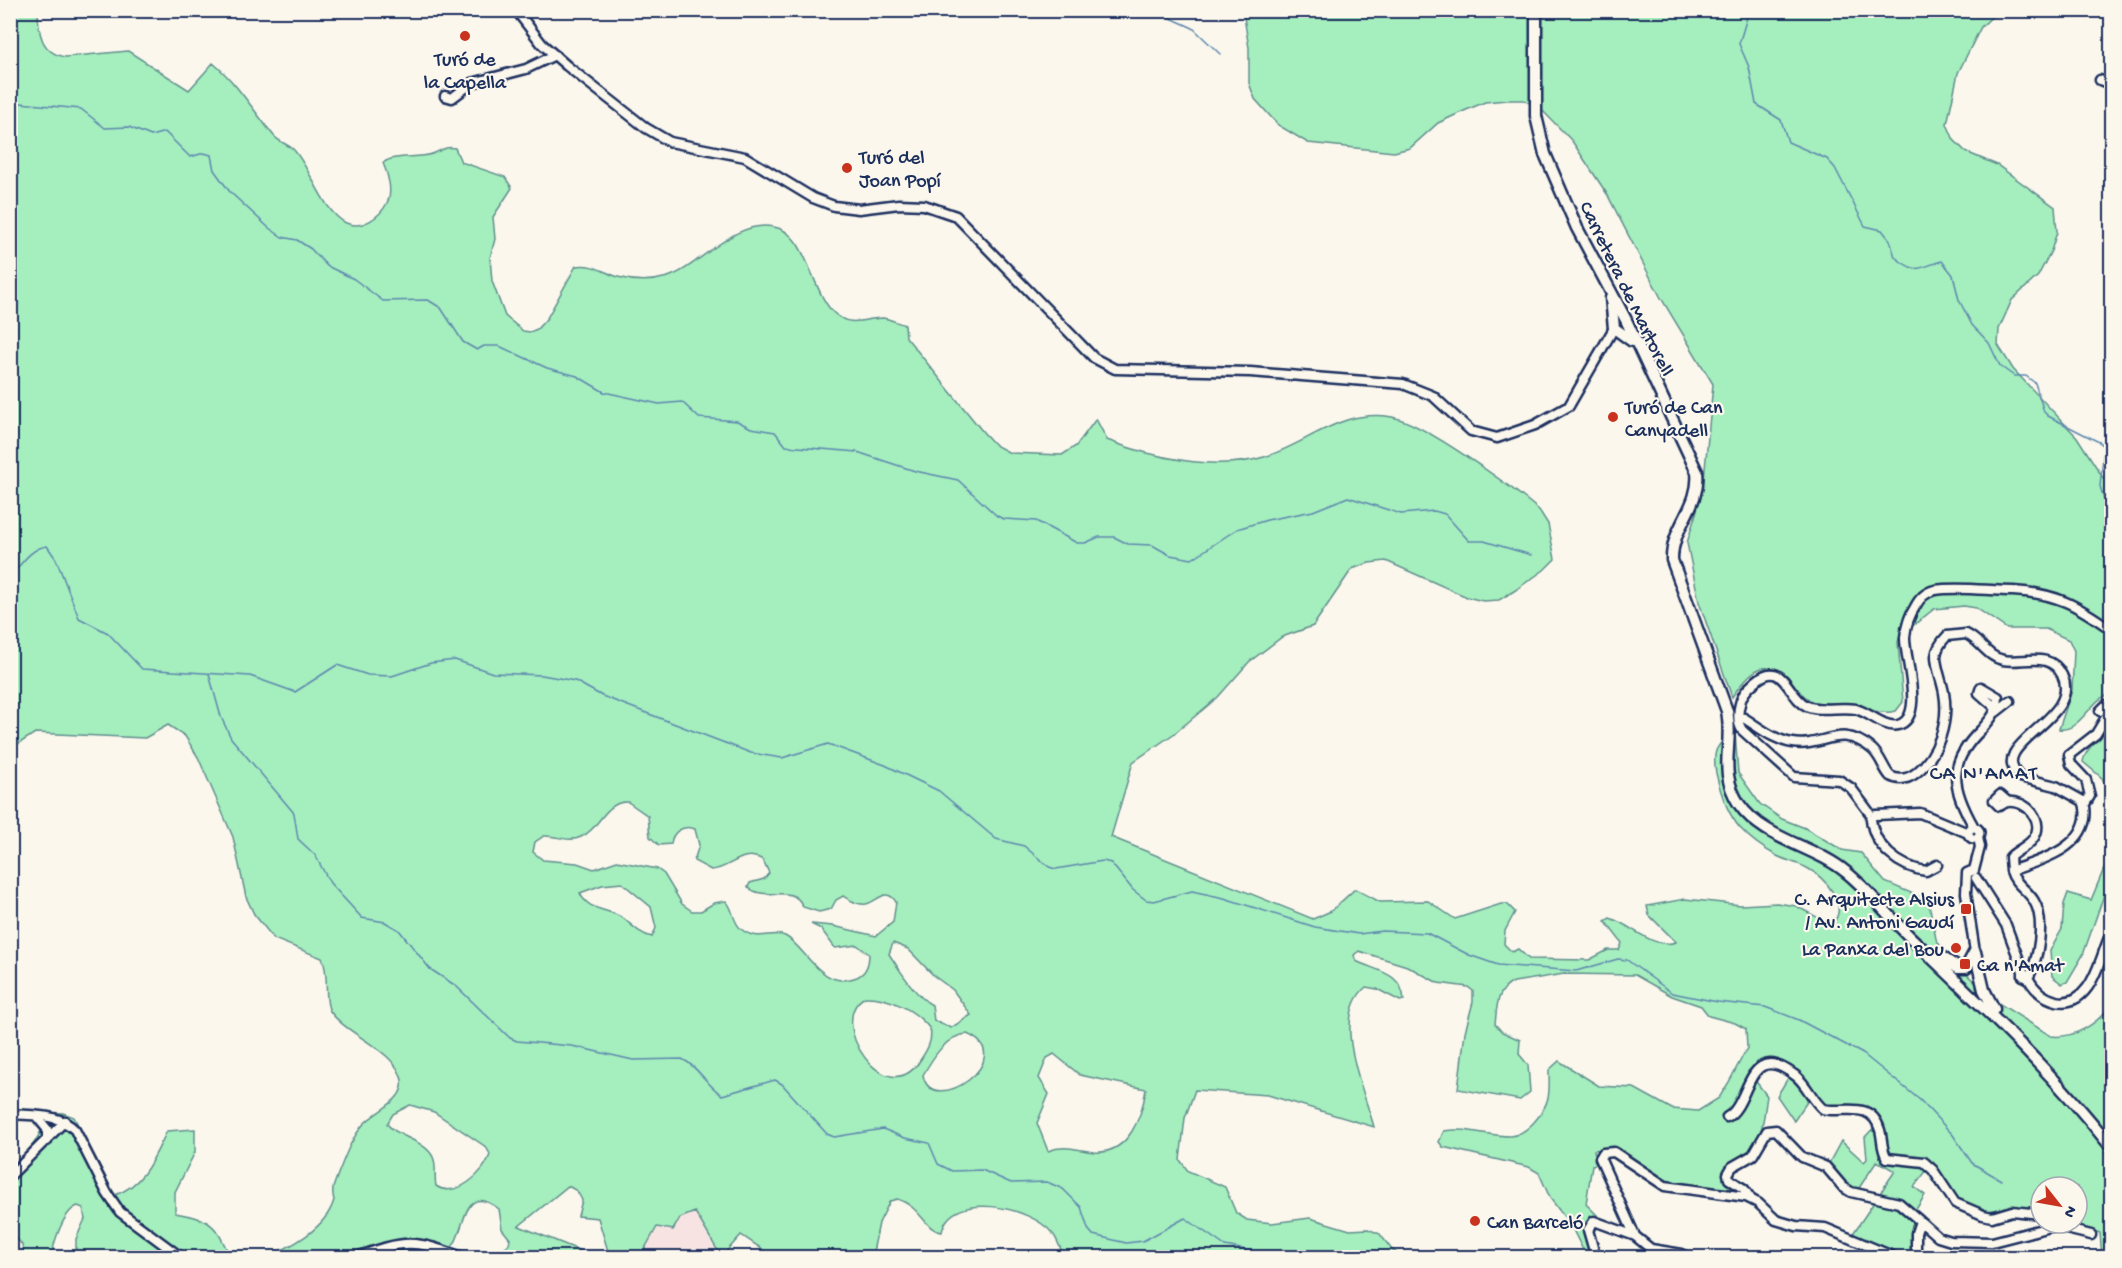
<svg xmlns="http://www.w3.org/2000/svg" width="2122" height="1268" font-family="'Gochi Hand',sans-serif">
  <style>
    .built { fill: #f7e4e2 }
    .green { fill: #a5eebd; stroke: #608e8e; stroke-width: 1.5; fill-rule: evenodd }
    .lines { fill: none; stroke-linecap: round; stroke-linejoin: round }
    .stream { stroke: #5d87b0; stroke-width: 1.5 }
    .minor-casing { stroke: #1b2f5e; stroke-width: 13 }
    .major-casing { stroke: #1b2f5e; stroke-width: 15 }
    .minor { stroke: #fbf7ec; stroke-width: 8 }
    .major { stroke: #fbf7ec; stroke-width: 10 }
    .poi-dot { fill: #c8321e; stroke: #fbf7ec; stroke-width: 2 }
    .labels { text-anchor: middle; stroke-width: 4.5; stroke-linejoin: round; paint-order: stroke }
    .poi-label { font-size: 20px; fill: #1b2f5e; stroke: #fbf7ec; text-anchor: start }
    .street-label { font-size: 20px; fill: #1b2f5e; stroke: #fbf7ec }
    .neighbourhood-label { font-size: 21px; letter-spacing: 1.5px; fill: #1b2f5e; stroke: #fbf7ec }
  </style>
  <rect width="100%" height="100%" fill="#fbf7ec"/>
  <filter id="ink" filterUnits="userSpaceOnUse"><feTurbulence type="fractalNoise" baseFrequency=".0167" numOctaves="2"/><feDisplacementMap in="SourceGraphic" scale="12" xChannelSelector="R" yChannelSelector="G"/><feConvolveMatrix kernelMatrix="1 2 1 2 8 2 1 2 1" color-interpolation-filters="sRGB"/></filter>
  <g filter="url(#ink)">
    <path class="built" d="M695,1212l24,45 -79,1 17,-31z"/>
    <path class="green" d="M38,10c0,22 3,43 27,47l63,-6 61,39 24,-27c24,20 41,48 61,73 5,6 13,8 19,13 18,19 29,62 53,74 16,7 34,-6 41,-20 6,-11 1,-29 -4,-40 12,-9 34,-4 49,-9 9,-3 13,-8 23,-6l6,14 44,15 7,11 -19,29 2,22 -5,19 2,23 13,35 18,15 7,1 7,-3 10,-11 29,-52c16,-3 27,6 42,11 17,5 33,5 50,0 31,-9 68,-62 110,-49 30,9 34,66 57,86 16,14 30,4 48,4 7,1 15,5 22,7l1,12 77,95 12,13 15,8 52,2 14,-9 20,-27 11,21c44,17 109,32 157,17 44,-13 76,-49 128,-40 32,6 120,70 147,93l9,14 7,35 -11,11 -30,21 -15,9 -16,1 -16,-4 -81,-36 -17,2 -17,6 -39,57 -31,11 -33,25 -31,35 -43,36 -42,29 -22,75 202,82 18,-8 24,-22 25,13 48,-1 27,18 46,-15h6l8,8 -10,19 -1,13 8,8 6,-3 11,10 60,1 19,-10h11l3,-7 -17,-22 5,-3c22,7 43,32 66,24l-27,-27 -2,-9 38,-7 56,6 36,-2 19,3 30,16 7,1c16,-18 -8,-46 -26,-55 -9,-5 -20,-7 -30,-12 -13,-7 -27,-17 -37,-28 -12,-14 -20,-37 -24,-55 -4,-22 0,-29 19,-41l3,41 22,31 22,15 23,9 37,22 19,3 24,29 38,16 7,10 6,31 10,16 49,46 56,35c24,3 47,-13 60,-31v252h-9l-2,-24 -29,-10h6v-36h-36v23l-24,-3 -31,4 -25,-11 -7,-5 -21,-33 -19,25 11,8 -10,16 5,46h-14l-54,-22 43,-64 -18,-10 -20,30 -10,-4 -19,-22 13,-24 23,21 3,-3 -2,-22 15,-16c-28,-24 -23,-15 -54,-16l-13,-12 -19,28 -17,-25 16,-26c-17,-5 -30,-13 -45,1l19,25c-3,18 -4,42 -17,56 -9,8 -22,7 -27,20l3,9 10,8 -62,-4 -58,-37 -22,2 3,14 -5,1 -6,39 11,11 -13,13 7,26 -9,-6 -11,-22 -21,-28 -11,-25 -10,-6 -86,-20 -4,-5 5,-11c23,-4 43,5 66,5 17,-1 34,-23 38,-38 2,-9 1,-19 1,-28l10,-9 40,25 35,2 38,21 26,2 21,-13 10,-16 18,-34 -1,-19 -11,-6 -26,-7 -8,-10 -29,-10 -37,-21 -71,-1 -50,8c-18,8 -17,25 -19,42l7,8 18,8 -1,14 9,11 2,27 -10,8 -62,-11 7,-57 8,-30v-11l-5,-4 -30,-4 -31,-17 -48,-15 -5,4 2,6c20,10 46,11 48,39l-4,1 -23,-12 -11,-2c-36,31 -2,103 8,140l-106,-32 -73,-5 -10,28 -5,42 8,11 37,16 11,26 11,7 25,3 38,-5 40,12 18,-1 12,5 12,16 11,7h-338c-5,-7 -7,-18 -13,-24 -20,-26 -102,-44 -110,-1 -18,-2 -20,-25 -45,-33l-7,2 -11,22 -7,34h-98l-33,-22 -16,18h-6l-24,-41 -15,6 -7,12 -16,-3 -17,30 -25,-4 -1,4h-9l3,-6 -10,-33 -20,-2 4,-16 -5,-9 -9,-5 -49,40 77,31h-102l15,-13 1,-5 -8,-10 -3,-20c-38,-29 -33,23 -47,38 -10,9 -20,5 -30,11l-159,-1c26,-8 63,-28 71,-57 -3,-11 0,-15 4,-26 7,-17 12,-33 24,-48 12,-15 44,-25 40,-46 -6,-30 -56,-45 -72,-69 -7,-11 0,-37 -8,-53l-48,-19 -20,-25 -8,-17 -13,-60 -35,-80 -13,-21 -17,-11 -23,13 -110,-5 -17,11 -7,14 -1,-747zM628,802l20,14 2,21 9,8 12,-1c1,-12 12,-20 24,-15l4,16 -5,16 17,9c21,-1 29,-22 52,-10l6,13 -5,6 -14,4 -2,4c17,16 45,-5 55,20l16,5 12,-3 5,-9 7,-4c7,4 14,9 23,8 11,-2 20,-18 30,-2l-3,20 -17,14 -43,-10 -22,-2 10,5 14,19 22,-3 12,9c0,9 -3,19 -12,23 -36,15 -52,-31 -72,-41 -12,-6 -27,7 -44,-7 -9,-8 -7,-20 -15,-28l-12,2 -13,8h-9l-10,-7 -18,-30 -7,-5 -40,-8 -23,8 -17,-6 -34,-3 -10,-8 2,-10 9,-6c13,-1 24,7 37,1 19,-8 23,-36 47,-35zM622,883l29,24 5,21 -4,9c-12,-3 -19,-11 -28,-18 -14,-11 -36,-7 -44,-26l22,-8zM893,943l15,6 26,27 19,14 18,25 -20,13 -17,-7 -2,-16c-16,-8 -33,-36 -43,-51zM865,997c23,-1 52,14 65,32 3,11 -3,21 -9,30 -34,56 -97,-39 -56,-62zM967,1034c55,23 -36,86 -44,41 9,-16 23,-40 44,-41zM1054,1054l26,21 66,14c-4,27 -17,66 -52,63 -18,-2 -29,-8 -46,-1l-11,-28 12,-29 -10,-16 8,-20zM410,1105l24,7 52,35 4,7c-5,19 -34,45 -54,32 -2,-9 1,-20 -3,-29 -8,-17 -35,-19 -46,-33l6,-10z
      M1243,11h755l-17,16 -23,46 -11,51 7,16 12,12 31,13 58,42 2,25 -6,19 -13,25 -26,24 -13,29 -1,16 15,24 64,68 34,53v205c-18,-1 -30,38 -52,34l13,-39 2,-39 -5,-11 -23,-11h-39l-31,-21 -12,-2 -30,3 -34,27 -2,6 5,60 -7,9c-16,5 -45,-6 -63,-8 -7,0 -18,1 -23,-3 -36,-24 -41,-57 -78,-3l-33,-95 -12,-59 16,-53 10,-106 -52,-86 -54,-104 -35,-53 -31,-32 -17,-9h-17l-22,2 -21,9 -26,12 -28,25 -16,4 -86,-9 -30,-18 -23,-26 -6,-16v-35z
      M2111,721v154l-28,80 -16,27 -5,2 -10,-8 -2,-25 12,-22 2,-25 4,-11 23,7 17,-41 3,-63 -9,-18 -19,-16c2,-15 22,-27 28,-41z
      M45,1112l18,1 11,4 41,78c29,-10 39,-38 52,-64l28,-2v23l-20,40v21c36,6 41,11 55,44h-154v-18l9,-20 -2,-11 -5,-2c-14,4 -25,37 -26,51h-28l-2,-12 -11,-14v-62c17,-18 33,-32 34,-57z"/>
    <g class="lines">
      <path class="stream" d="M1153,10l40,18 27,26
        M1735,10l13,4 -9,30 10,23 7,37 25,16 7,22 39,17 8,9 30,58 17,4 8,10 5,17c23,19 24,10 47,4l11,14 6,25 13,25 17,18 11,23 14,10h12l9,7 9,29 4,4 53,27 3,5 -4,38 4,13 8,10
        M10,102l71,7 24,19 24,-1 22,9 14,-4 25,25 14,-4 7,2 3,15 16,22 39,36 13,9 15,3 14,9 16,17 27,13 29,22 45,-1 13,8 22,34 14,8 7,-4h15l48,22 30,8 27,16 55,12 23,-2 17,16 38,3 14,7 24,4 11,14 71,6 58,19 43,9 39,36 7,3 32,2 41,22h8l14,-6h15l14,7 24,1 18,10 22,4 45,-30 30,-9 46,-9 35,-14 53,17 33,-3 11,3 24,27h15l47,14
        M10,577c11,-12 20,-29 37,-31l9,13 23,59 29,15 34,36 108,7 45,16 42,-27 31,10 24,1 39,-13 24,-3 38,13 49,2 33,6 27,15 149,57 31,5 46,-14 57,21 54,26 57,48 28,7 25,21 7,2 47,-8 8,2 22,27 13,10 8,1 38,-10 32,7 91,29 44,7 23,-3 45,2 42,22 29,10 78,6 42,-12 9,1 45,33 46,9 47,5 34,13 64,34 57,46 33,35 19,28 29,17
        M209,674l12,43 10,21 63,75 4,26 17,16 15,28 32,35 23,4 14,8 31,39 26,17 54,52 7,3 55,5 61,14 49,-1c17,8 24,26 40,36l53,-15 7,4 45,50 7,3 49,-8 22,9 24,5 9,21 14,7 30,-1 29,13 36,-1 16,7 18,18 7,22 5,6 33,8 17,-2 42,-23 40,28 64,12
        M1338,1258l11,-4 10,4"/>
      <g class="minor-casing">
        <path id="minor" d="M516,10l26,34 25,22 79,62 24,14 75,15 68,41 21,8 25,3 40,-5 25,1 32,11 138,142 21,11 135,3 153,12 30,12 38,35 26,7 38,-13 34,-19 45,-78
          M2100,80l12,5
          M445,96l7,2 20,-15 54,-14 29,-14
          M1996,712l14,-11
          M1744,718c16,10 30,22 49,25 30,5 47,-21 79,6 9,8 11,19 18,27 9,5 18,3 26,-3 23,-18 33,-52 28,-80 -2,-12 -8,-25 -8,-37 1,-8 5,-14 11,-20l19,-2c14,6 21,23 37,26 20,4 47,-10 59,15 22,45 -79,69 -42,102l36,9 27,15c3,6 3,11 2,18 -6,32 -48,42 -74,52 4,14 16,18 23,30 12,20 4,60 -6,77
          M2008,802l-8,-7 -6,6 5,5c3,-1 5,-3 8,-4 20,-3 39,20 26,37 -6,8 -16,11 -23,18l1,14
          M2085,804l5,-8 -4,-16 -15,-16 -2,-9 27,-21 15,-25 -5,-4 -6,6
          M1869,812l-18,-24 -12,-8 -45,-3 -52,-47c-6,-9 -4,-20 -1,-30 2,-7 8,-13 14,-18 28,-26 33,16 52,24 13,6 34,0 49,3 14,4 28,19 42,16 28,-7 6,-68 7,-88 1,-11 4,-21 10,-30 4,-8 11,-15 20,-17 22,-4 55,1 78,1 43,2 64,14 99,39
          M1876,815l44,-2 48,20
          M1871,819c3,28 28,48 55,52l11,-6
          M1974,827c-22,-39 -28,-63 7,-97 10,-11 16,-17 17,-33l-17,-10 -2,6 18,16
          M1968.5 833a5.5 5.5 0 1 1 11 0a5.5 5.5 0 1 1-11 0Z
          M1974,870l-7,3 -1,20 9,59
          M1974,870l6,-23 -2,-10
          M1976,878l30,47 17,46v5l5,2c6,11 16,20 28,23 37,8 44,-47 56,-70
          M10,1114c24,2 48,-1 65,16l32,63 13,19 62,46
          M37,1117l10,12v12
          M1727,1117c24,-12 19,-80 69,-41 11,9 16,24 27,33 20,5 48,-10 57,21 3,10 1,19 7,28l37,4 9,8 22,33 28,12 9,2 20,-6 29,3
          M10,1176l55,-55
          M1751,1199l-7,-10 -15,-10 -1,-5 4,-7 21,-12 14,-24 9,-1 26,27 24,10 17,20 8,5 48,11 21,18 -4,12v25
          M1920,1221l18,16 13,4 41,1 62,-16 37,9
          M354,1258c54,-19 57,-19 111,0
          M1596,1258l-8,-28 6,-9 41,15
          M1687,1258l-5,-4 -31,-5 -16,-13 -35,-78 3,-5 11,-1 51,34 81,11 12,6 18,17 20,6 29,2 72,30"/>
      </g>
      <g class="major-casing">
        <path id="major" d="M1536,10v106l9,38 32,74 49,92 71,152c4,34 -26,55 -25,88l55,151c7,35 -10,59 12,93 25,36 74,41 107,68 24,19 42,44 64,65 71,68 141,133 202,211
          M1611,298l3,30 18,13
          M1975,952l9,38 10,19
          M1940,956l18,12h8l8,-15"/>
      </g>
      <use href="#minor" class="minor"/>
      <use href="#major" class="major"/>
    </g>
  </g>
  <g class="poi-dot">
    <circle cx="465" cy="36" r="6"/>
    <circle cx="847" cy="168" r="6"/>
    <circle cx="1613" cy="417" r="6"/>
    <rect x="1960" y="903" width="12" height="12" rx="3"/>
    <circle cx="1956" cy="948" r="6"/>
    <rect x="1959" y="958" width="12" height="12" rx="3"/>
    <circle cx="1475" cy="1221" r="6"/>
  </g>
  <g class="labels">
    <g class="poi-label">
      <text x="465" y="65" text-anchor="middle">Turó de<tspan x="465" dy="23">la Capella</tspan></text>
      <text x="859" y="163">Turó del<tspan x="859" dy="23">Joan Popí</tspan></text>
      <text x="1625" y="413">Turó de Can<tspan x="1625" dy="23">Canyadell</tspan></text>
      <text x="1954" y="905" text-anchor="end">C. Arquitecte Alsius<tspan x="1954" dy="23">/ Av. Antoni Gaudí</tspan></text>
      <text x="1944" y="955" text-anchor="end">La Panxa del Bou</text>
      <text x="1977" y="971">Ca n'Amat</text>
      <text x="1487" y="1228">Can Barceló</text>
    </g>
    <g class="street-label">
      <text transform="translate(1628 288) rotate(64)" y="7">Carretera de Martorell</text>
    </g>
    <g class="neighbourhood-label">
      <text x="1984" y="779">CA N'AMAT</text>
    </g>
  </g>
  <rect width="2122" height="1268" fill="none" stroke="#fbf7ec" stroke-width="36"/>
  <rect x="18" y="18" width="2086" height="1232" fill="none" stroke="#1b2f5e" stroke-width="2" filter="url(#ink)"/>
  <g transform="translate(2059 1205) rotate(121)"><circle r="28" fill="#fbf7ec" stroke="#a1a7b3" stroke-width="1.5"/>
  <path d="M0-4.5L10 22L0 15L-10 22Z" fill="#c8321e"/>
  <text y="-9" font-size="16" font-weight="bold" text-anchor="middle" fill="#1b2f5e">N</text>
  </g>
</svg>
